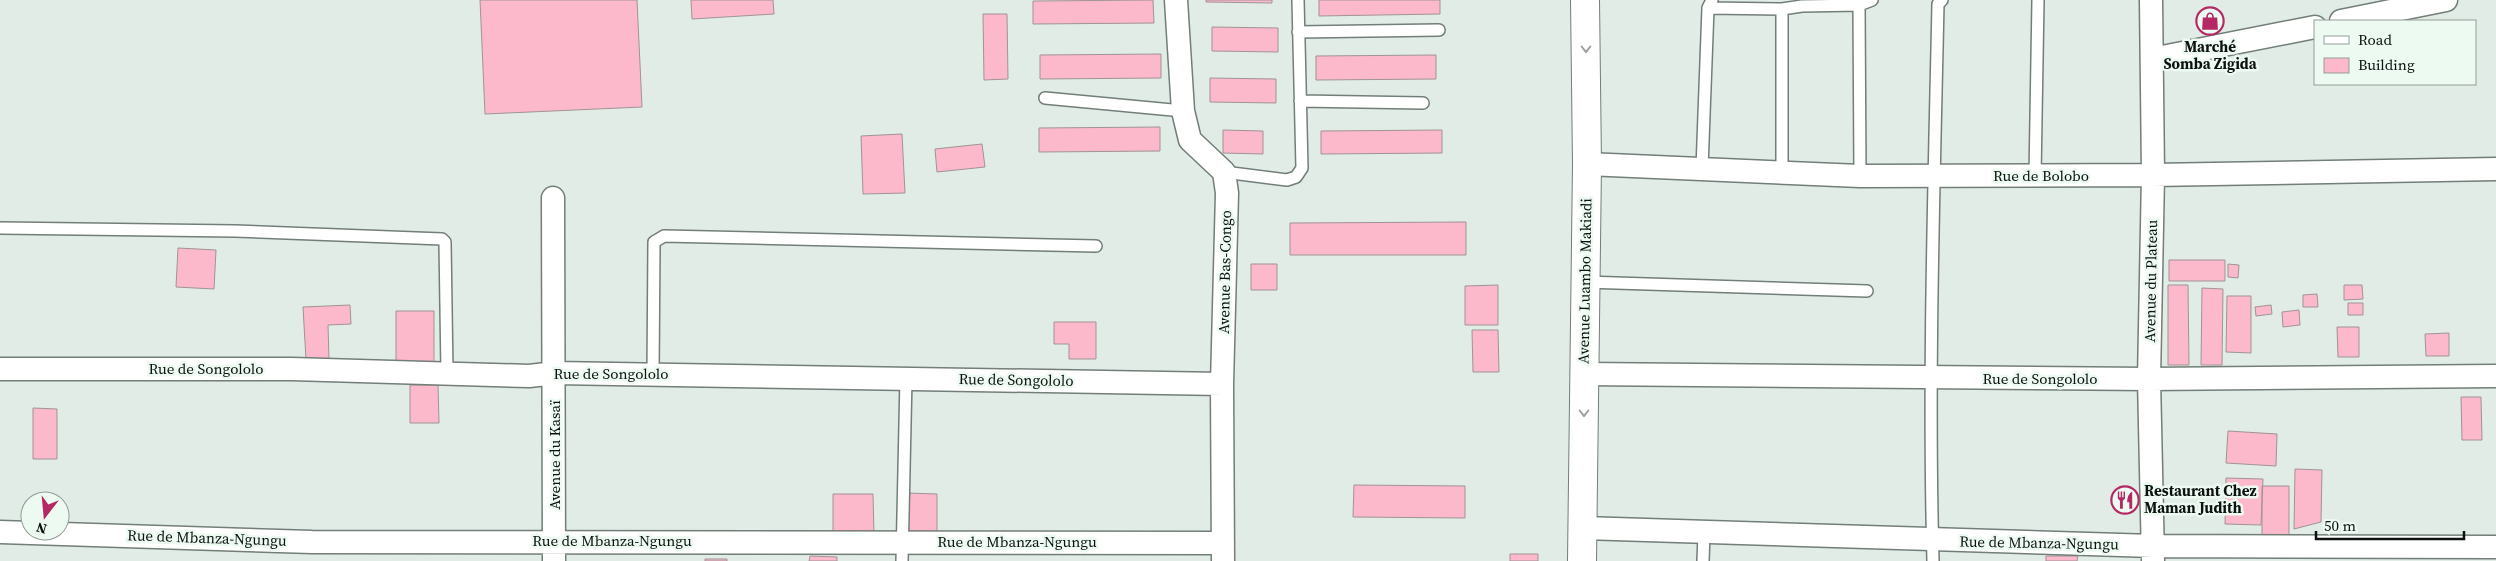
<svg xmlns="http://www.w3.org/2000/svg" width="2496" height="561" font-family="'Source Serif 4',serif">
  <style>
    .building { fill: #fcb9cc; stroke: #a09396 }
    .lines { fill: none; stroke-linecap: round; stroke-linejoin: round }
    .service-casing { stroke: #727e77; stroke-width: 14 }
    .minor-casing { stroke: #727e77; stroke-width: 25 }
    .secondary-casing { stroke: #727e77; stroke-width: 30 }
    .service { stroke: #fff; stroke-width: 11 }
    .minor { stroke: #fff; stroke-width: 22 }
    .secondary { stroke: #fff; stroke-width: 28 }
    .oneway { stroke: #9ea09f }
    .labels { text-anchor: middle; stroke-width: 5; stroke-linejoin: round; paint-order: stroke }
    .poi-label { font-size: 15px; font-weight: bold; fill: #0d110f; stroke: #edfaf2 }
    .street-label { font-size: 15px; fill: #0d110f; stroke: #edfaf2 }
  </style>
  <rect width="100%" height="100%" fill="#e0ece5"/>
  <path class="building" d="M480,0h157l5,107 -157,7z
    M691,0h82l1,14 -82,5z
    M1153,0l1,23 -121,1v-23z
    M1206,0h66v3l-66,-1z
    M1319,0h121v14l-121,2z
    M983,14h24l1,65 -24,1z
    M1212,27l66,1v24l-66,-1z
    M1161,54v24l-121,1v-24z
    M1436,55v24l-120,1v-24z
    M1210,78l66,1v24l-66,-1z
    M1160,127v24l-121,1v-24z
    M1223,130l40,1v23l-40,-1z
    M1442,130v23l-121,1v-23z
    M902,134l3,59 -42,1 -2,-58z
    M982,144l3,23 -48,5 -2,-23z
    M1466,222v33h-176v-32z
    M178,248l38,2 -2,39 -38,-2z
    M2169,260h56v21h-56z
    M1251,264h26v26h-26z
    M2228,264l11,1 -1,13 -10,-1z
    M1498,285v40h-33v-39z
    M2168,285h20l1,80h-21z
    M2344,285h18l1,14 -19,1z
    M2202,288l21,1 -1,76h-21z
    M2317,294l1,13h-15v-12z
    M2227,296h24v57l-25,-1z
    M2348,303h15v12h-15z
    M350,305l1,19 -23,1 1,34 -23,1 -3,-53z
    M2271,305l1,9 -16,2 -1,-9z
    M2299,310l1,15 -17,2 -1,-15z
    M396,311h38v55h-38z
    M1054,322h42v37h-27v-15h-15z
    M2337,327h22v30h-21z
    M1472,330h26l1,42h-26z
    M2449,333v23h-23l-1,-22z
    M410,385h28l1,38h-29z
    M2461,397h20l1,43h-20z
    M33,408l24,1v50h-24z
    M2228,431l49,3 -1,32 -50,-3z
    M2295,469l27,1 -1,52 -27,7z
    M2226,478l37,1 -2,46 -36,-1z
    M1354,485l111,1v32l-112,-1z
    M2262,486h27v53h-27z
    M907,493l30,1v40h-30z
    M833,494h40l1,41 -41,1z
    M1510,554h28v7h-28z
    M810,556l27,1v4h-28z
    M2046,556h32l-1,5h-31z
    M705,559h22v2h-22z"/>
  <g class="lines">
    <g class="service-casing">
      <path id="service" d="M1859,5l1,171
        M1708,8l74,1 20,-3 57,-1 13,-5
        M1298,32l141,-2
        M1045,98l138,13
        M1300,101l123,2
        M1702,168l6,-160 4,-8
        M1224,172l63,8 9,-3 6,-9 -4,-168
        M1782,173v-164
        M2035,176l3,-176
        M0,228l235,3 207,8 3,3 2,131
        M1585,282l282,9
        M653,375l1,-133 10,-6 432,10
        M902,561l4,-183
        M1703,561l1,-28
        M1933,561c-5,-185 1,-371 5,-557l4,-4"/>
    </g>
    <g class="minor-casing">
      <path id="minor" d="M1176,0l7,111 7,29 34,32 3,21 -5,191 1,177
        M2151,0l2,175 -4,204 4,181
        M2341,21l105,-21
        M2152,59l163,-32
        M1587,164l273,12 293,-1 343,-6
        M553,198l1,363
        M0,369h292l237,7 26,-3 667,11
        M1584,374l565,5 347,-3
        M1583,528l570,18 343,1
        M0,532l312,10 911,1"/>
    </g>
    <g class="secondary-casing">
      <path id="secondary" d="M1582,561l5,-397 -2,-164"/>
    </g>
    <use href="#service" class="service"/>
    <use href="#minor" class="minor"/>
    <use href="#secondary" class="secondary"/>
  </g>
  <defs><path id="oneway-chevron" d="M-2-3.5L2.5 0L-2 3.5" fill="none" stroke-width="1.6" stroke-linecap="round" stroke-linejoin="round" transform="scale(1.25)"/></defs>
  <g class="oneway">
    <use href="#oneway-chevron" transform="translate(1586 49) rotate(90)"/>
    <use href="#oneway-chevron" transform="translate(1584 413) rotate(90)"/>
  </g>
  <defs>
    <g id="shop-ring" transform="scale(1.4375)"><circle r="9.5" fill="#edfaf2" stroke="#b42963" stroke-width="1.5"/><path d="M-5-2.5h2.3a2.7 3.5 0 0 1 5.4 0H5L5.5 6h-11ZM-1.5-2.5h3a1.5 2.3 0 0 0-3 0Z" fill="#b42963"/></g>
    <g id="restaurant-ring" transform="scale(1.4375)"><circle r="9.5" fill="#edfaf2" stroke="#b42963" stroke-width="1.5"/><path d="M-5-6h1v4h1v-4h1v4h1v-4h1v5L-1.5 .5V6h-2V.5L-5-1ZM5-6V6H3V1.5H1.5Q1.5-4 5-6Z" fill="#b42963"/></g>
  </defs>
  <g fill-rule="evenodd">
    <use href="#shop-ring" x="2210" y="21"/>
    <use href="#restaurant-ring" x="2125" y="500"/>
  </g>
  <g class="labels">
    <g class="poi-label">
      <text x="2210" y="52">Marché<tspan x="2210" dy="17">Somba Zigida</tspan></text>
      <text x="2144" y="496" text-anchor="start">Restaurant Chez<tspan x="2144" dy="17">Maman Judith</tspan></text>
    </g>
    <g class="street-label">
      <text x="2041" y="181">Rue de Bolobo</text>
      <text transform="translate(1225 272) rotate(-89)" y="5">Avenue Bas-Congo</text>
      <text transform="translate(1585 281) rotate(-89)" y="5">Avenue Luambo Makiadi</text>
      <text transform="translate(2151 281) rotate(-89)" y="5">Avenue du Plateau</text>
      <text x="206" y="374">Rue de Songololo</text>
      <text x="611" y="379">Rue de Songololo</text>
      <text x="2040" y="384">Rue de Songololo</text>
      <text transform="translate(1016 380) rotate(1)" y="5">Rue de Songololo</text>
      <text transform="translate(555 455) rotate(-90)" y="5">Avenue du Kasaï</text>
      <text transform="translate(207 538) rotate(2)" y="5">Rue de Mbanza-Ngungu</text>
      <text x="612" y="546">Rue de Mbanza-Ngungu</text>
      <text x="1017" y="547">Rue de Mbanza-Ngungu</text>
      <text transform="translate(2039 543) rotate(1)" y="5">Rue de Mbanza-Ngungu</text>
    </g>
  </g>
  <rect x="2314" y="20" width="162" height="65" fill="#edfaf2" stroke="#939d97"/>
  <rect x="2324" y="36" width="25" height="8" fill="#ffffff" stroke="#939d97"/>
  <text x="2358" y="45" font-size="15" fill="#0d110f">Road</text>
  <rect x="2324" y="58" width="25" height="15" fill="#fcb9cc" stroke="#939d97"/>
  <text x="2358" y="70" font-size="15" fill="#0d110f">Building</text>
  <g transform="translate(45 516) rotate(196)"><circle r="24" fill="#edfaf2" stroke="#939d97"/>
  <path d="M0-4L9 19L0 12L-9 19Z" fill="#b42963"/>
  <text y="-8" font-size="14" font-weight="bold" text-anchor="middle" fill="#0d110f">N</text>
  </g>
  <path d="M2316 531v8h148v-8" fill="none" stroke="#0d110f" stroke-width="2.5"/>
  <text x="2324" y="531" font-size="15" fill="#0d110f" stroke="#edfaf2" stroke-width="4" paint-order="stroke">50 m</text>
</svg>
